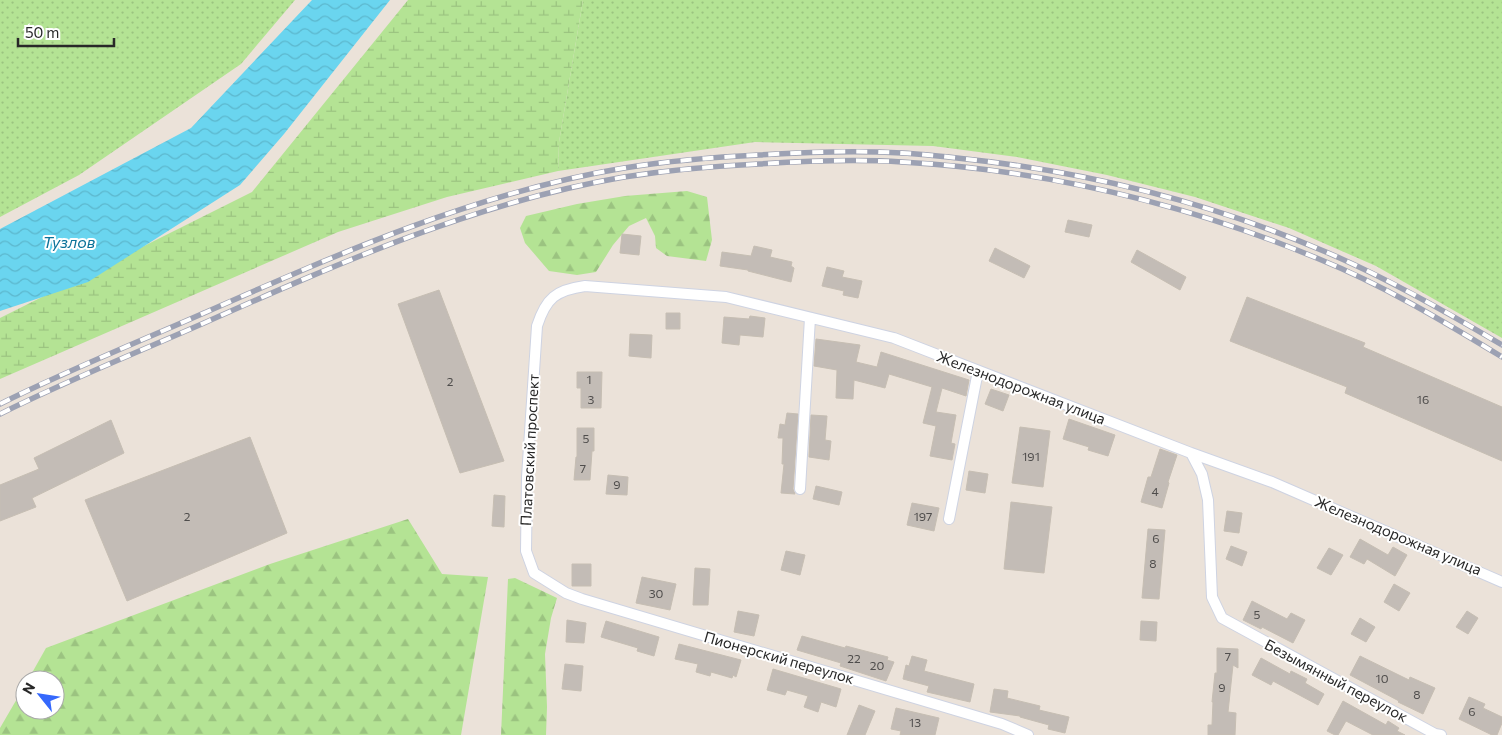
<svg xmlns="http://www.w3.org/2000/svg" width="1502" height="735" font-family="Commissioner,sans-serif">
  <style>
    .grass { fill: url(#grass-dots) }
    .forest { fill: url(#forest-firs) }
    .wetland { fill: url(#wetland-marsh) }
    .water { fill: url(#water-waves) }
    .building { fill: #c3bcb6; stroke: #c6beb3 }
    .lines { fill: none; stroke-linecap: round; stroke-linejoin: round }
    .minor-casing { stroke: #ced3e2; stroke-width: 12 }
    .minor { stroke: #fff; stroke-width: 10 }
    .rail-casing { stroke: #9ca1b3; stroke-width: 5.5 }
    .rail { stroke: #fff; stroke-width: 4; stroke-dasharray: 11; stroke-linecap: butt }
    .labels { text-anchor: middle; stroke-width: 4; stroke-linejoin: round; paint-order: stroke }
    .number-label { font-size: 12px; fill: #4f4d4c }
    .street-label { font-size: 15px; fill: #282828; stroke: #fff }
    .water-label { font-size: 16px; font-style: italic; fill: #0b7299; stroke: #fff }
  </style>
  <defs>
    <pattern id="grass-dots" width="8" height="8" patternUnits="userSpaceOnUse" patternTransform="scale(1.25)"><rect width="8" height="8" fill="#b4e394"/><path d="M2 2h.1M6 6h.1" fill="none" stroke="#9bc380" stroke-width="1.8" stroke-linecap="round"/></pattern>
    <pattern id="forest-firs" width="22" height="20" patternUnits="userSpaceOnUse" patternTransform="scale(1.25)"><rect width="22" height="20" fill="#b4e394"/><path d="M5 1l3.5 6h-7zM16 11l3.5 6h-7z" fill="#9bc380"/></pattern>
    <pattern id="wetland-marsh" width="20" height="14" patternUnits="userSpaceOnUse" patternTransform="scale(1.25)"><rect width="20" height="14" fill="#b4e394"/><path d="M1 5h8M5 5V1M11 12h8M15 12V8" fill="none" stroke="#9bc380"/></pattern>
    <pattern id="water-waves" width="16" height="10" patternUnits="userSpaceOnUse" patternTransform="scale(1.25)"><rect width="16" height="10" fill="#6ad5ef"/><path d="M0 5q4-4 8 0t8 0" fill="none" stroke="#5cb7cd"/></pattern>
  </defs>
  <rect width="100%" height="100%" fill="#ebe2d9"/>
  <path class="grass" d="M0,0h295l-54,64 -162,111 -79,42z
    M583,0h919v338l-126,-72 -87,-38 -94,-31 -88,-22 -90,-18 -84,-11 -178,-4 -197,29 1,-29z"/>
  <path class="forest" d="M687,191l20,6 5,43 -6,21 -39,-5 -11,-8 -1,-12 -9,-18 -17,8 -16,19 -17,27 -19,3 -28,-4 -24,-28 -5,-15 6,-12 51,-12 48,-8z
    M408,519l34,55 46,3 -27,158h-461v-7l25,-43v25h30v-30h-27l18,-32 224,-84z
    M515,578l42,20 -6,20 -6,36 2,53 -1,28h-45l7,-156z"/>
  <path class="wetland" d="M408,0h175l-24,142 -1,29 -111,26 -109,35 -338,147v-61l252,-126z"/>
  <path class="water" d="M312,0h78l-106,134 -44,51 -152,97 -88,29v-82l191,-101z"/>
  <path class="building" d="M1068,220l24,5 -3,12 -24,-5z
    M622,234l19,2 -2,19 -19,-2z
    M754,246l18,4 -2,7 22,5 -1,4 3,2 -3,14 -43,-11v-1l-28,-4 2,-14 29,4z
    M995,248l35,18 -6,12 -35,-17z
    M1137,250l49,27 -6,13 -49,-28z
    M827,267l17,4 -2,6 20,4 -4,17 -15,-3 1,-4 -22,-5z
    M439,290l65,171 -44,12 -62,-169z
    M1247,297l118,46 -2,4 139,60v54l-157,-68 2,-6 -117,-46z
    M666,313h14v16h-14z
    M750,316l15,2 -2,19 -23,-2 -1,10 -17,-2 2,-26 25,2z
    M630,334l22,1 -1,23 -22,-2z
    M816,339l44,6 -4,17 21,5 4,-15 88,28 -3,16 -24,-8 -6,24 20,3 -5,28 4,1 -3,16 -22,-4 6,-30 -13,-3 9,-36 -43,-13 -4,14 -31,-8 -1,19 -17,-1 1,-28 -23,-4z
    M577,372h25l-1,36h-20v-20h-4z
    M991,389l18,6 -6,16 -18,-7z
    M787,413l11,1 -5,75 2,5 -14,-1 3,-29h-2l1,-26h-5l2,-14 5,1z
    M811,415l16,1 -2,24 6,1 -2,19 -20,-3z
    M1069,419l46,16 -7,21 -20,-6 1,-3 -26,-8z
    M111,420l13,33 -92,45 4,9 -36,14v-36l39,-16 -5,-11z
    M1020,427l30,4 -7,56 -31,-4z
    M577,428h17v23h-2l-2,29h-16l2,-23h1z
    M250,437l37,96 -160,68 -42,-101z
    M1160,449l17,6 -9,27 1,1 -7,25 -21,-6 7,-25h3z
    M969,471l19,3 -3,19 -19,-3z
    M608,475l20,2 -1,18 -21,-1z
    M816,486l26,6 -3,13 -26,-6z
    M494,495l11,1 -1,31 -12,-1z
    M1011,502l41,5 -8,66 -40,-4z
    M912,503l27,5 -5,23 -27,-6z
    M1227,511l15,2 -3,20 -15,-2z
    M1148,529l17,1 -6,69 -17,-1z
    M1360,539l28,16 5,-8 14,8 -12,21 -28,-17 -3,5 -14,-7z
    M1231,546l16,6 -5,14 -16,-7z
    M1329,548l14,7 -12,20 -14,-7z
    M786,551l19,4 -5,20 -19,-5z
    M572,564h19v22h-19z
    M695,568l15,1 -2,36h-15z
    M642,577l34,7 -6,26 -34,-7z
    M1394,584l16,9 -11,18 -15,-9z
    M1252,601l35,18 4,-6 14,7 -12,23 -31,-16 -1,2 -18,-9z
    M738,611l21,4 -5,21 -20,-4z
    M1467,611l11,7 -10,16 -12,-7z
    M1360,618l15,9 -9,15 -15,-8z
    M567,620l19,3 -2,20 -18,-1z
    M606,621l53,16 -5,19 -17,-5 1,-3 -37,-11z
    M1141,621l16,1 -1,19 -16,-1z
    M802,636l43,12 1,-2 42,11 -1,3 7,2 -8,19 -46,-15 1,-3 -44,-13z
    M679,644l62,16 -5,17 -3,-2 -1,3 -21,-6 -1,4 -14,-4 2,-8 -23,-5z
    M1217,648l21,1v19l-5,-3 -5,47 8,1 -1,22h-27v-10h4l1,-23h-1l3,-29h2z
    M912,656l15,4 -3,11 50,13 -4,18 -43,-10 2,-6 -26,-7 3,-14 3,1z
    M1360,656l49,24 1,-3 25,11 -12,26 -25,-12 1,-1 -49,-26z
    M1261,658l29,16 1,-3 16,8 -2,4 19,11 -6,11 -45,-24 -2,4 -19,-10z
    M565,664l18,2 -2,25 -19,-2z
    M773,669l68,20 -5,18 -15,-5 -3,10 -14,-5 4,-11 -21,-6 -2,5 -18,-5z
    M994,689l14,2 -1,7 33,8 -1,4 30,7 -4,16 -17,-4 1,-4 -29,-8v-1l-30,-4z
    M1469,697l16,7 -2,4 19,9v6l-5,12h-5l-33,-16z
    M1343,701l43,24 2,-4 11,7 -2,3 8,4h-32l-27,-14 -8,14h-3l-8,-4z
    M859,705l16,6 -10,24h-18z
    M896,708l43,10 -4,17h-35l1,-4 -10,-2z"/>
  <g class="lines">
    <g class="minor-casing">
      <path id="minor" d="M1191,453l11,21 6,26 4,97 10,21 213,116 6,1
        M800,489l10,-171
        M949,519l29,-148
        M1028,735l-26,-11 -420,-125 -16,-6 -32,-20 -8,-22 1,-74 10,-151c9,-28 19,-36 48,-40l141,11 168,41 297,115 81,29 230,100"/>
    </g>
    <use href="#minor" class="minor"/>
    <g class="rail-casing">
      <path id="rail" d="M0,404c66,-33 136,-61 204,-91 134,-59 274,-121 420,-145 44,-7 90,-11 135,-13 47,-3 95,-5 143,-2 18,1 37,3 55,5 127,13 252,44 369,94 61,26 119,59 176,93
        M0,414c66,-33 136,-61 204,-91 135,-60 273,-121 420,-146 45,-7 90,-11 135,-13 47,-3 96,-5 143,-2 144,8 285,42 417,97 64,26 124,62 183,98"/>
    </g>
    <use href="#rail" class="rail"/>
  </g>
  <g class="labels">
    <g class="number-label">
      <text x="589" y="384">1</text>
      <text x="450" y="386">2</text>
      <text x="591" y="404">3</text>
      <text x="1423" y="404">16</text>
      <text x="586" y="443">5</text>
      <text x="1031" y="461">191</text>
      <text x="583" y="473">7</text>
      <text x="617" y="489">9</text>
      <text x="1155" y="496">4</text>
      <text x="187" y="521">2</text>
      <text x="923" y="521">197</text>
      <text x="1156" y="543">6</text>
      <text x="1153" y="568">8</text>
      <text x="656" y="598">30</text>
      <text x="1257" y="619">5</text>
      <text x="1228" y="661">7</text>
      <text x="854" y="663">22</text>
      <text x="877" y="670">20</text>
      <text x="1382" y="683">10</text>
      <text x="1222" y="692">9</text>
      <text x="1417" y="699">8</text>
      <text x="1472" y="716">6</text>
      <text x="915" y="727">13</text>
    </g>
    <g class="street-label">
      <text transform="translate(1021 388) rotate(21)" y="5">Железнодорожная улица</text>
      <text transform="translate(530 450) rotate(-87)" y="5">Платовский проспект</text>
      <text transform="translate(1398 536) rotate(23)" y="5">Железнодорожная улица</text>
      <text transform="translate(779 658) rotate(16)" y="5">Пионерский переулок</text>
      <text transform="translate(1336 681) rotate(28)" y="5">Безымянный переулок</text>
    </g>
    <g class="water-label">
      <text x="69" y="248">Тузлов</text>
    </g>
  </g>
  <g transform="translate(40 695) rotate(300)"><circle r="24" fill="#ffffff" stroke="#a9a9a9"/>
  <path d="M0-4L9 19L0 12L-9 19Z" fill="#3568fc"/>
  <text y="-8" font-size="14" font-weight="bold" text-anchor="middle" fill="#282828">N</text>
  </g>
  <path d="M18 38v8h96v-8" fill="none" stroke="#282828" stroke-width="2.5"/>
  <text x="25" y="38" font-size="15" fill="#282828" stroke="#ffffff" stroke-width="4" paint-order="stroke">50 m</text>
</svg>
